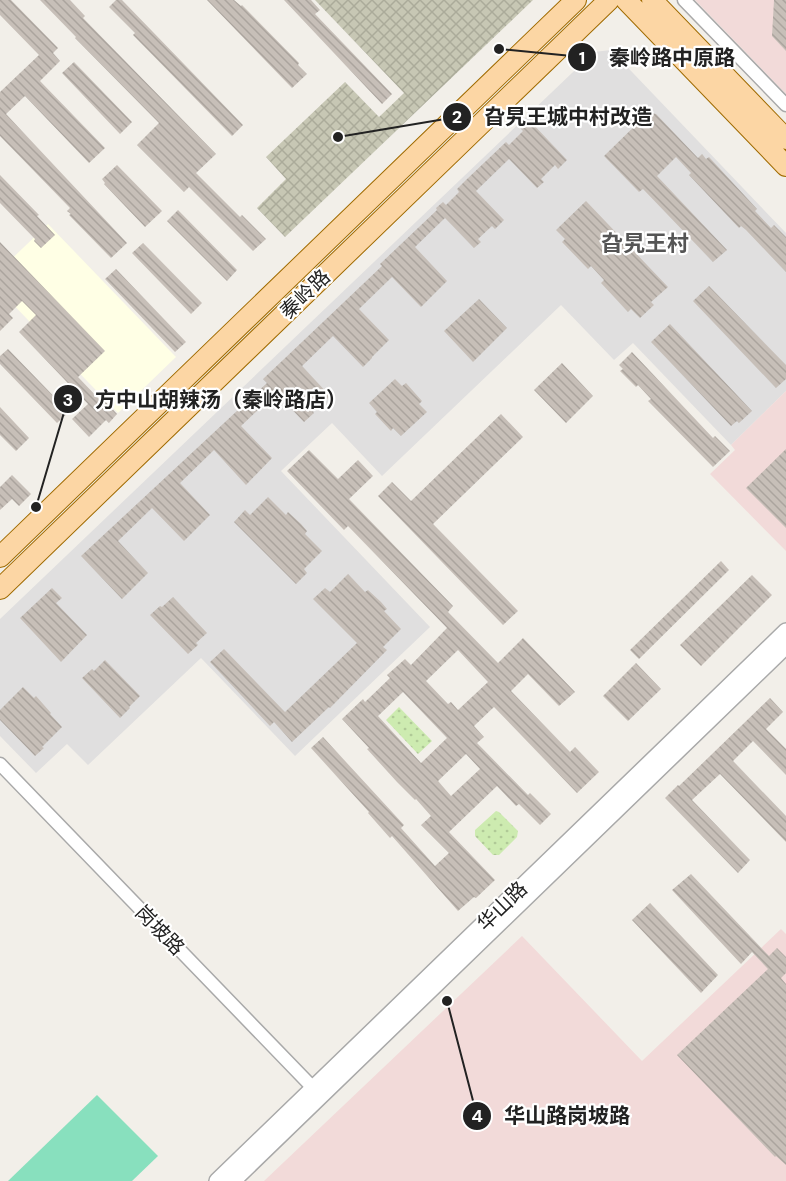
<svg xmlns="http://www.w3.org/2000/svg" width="786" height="1181" font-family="'DM Sans','Noto Sans SC',sans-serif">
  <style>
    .residential { fill: #e0dfdf }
    .commercial { fill: #f2dad9 }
    .education { fill: #ffffe5 }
    .construction { fill: url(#construction-cross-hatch) }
    .grass { fill: url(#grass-dots) }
    .pitch { fill: #88e0be }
    .building { fill: url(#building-back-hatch); fill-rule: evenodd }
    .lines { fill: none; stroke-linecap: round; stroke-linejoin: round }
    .minor-casing { stroke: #a9a9a9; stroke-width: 15 }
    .tertiary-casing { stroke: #a9a9a9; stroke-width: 18 }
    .primary-casing { stroke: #a06b00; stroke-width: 22 }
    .minor { stroke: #fff; stroke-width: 12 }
    .tertiary { stroke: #fff; stroke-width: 15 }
    .primary { stroke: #fcd6a4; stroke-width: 20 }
    .labels { text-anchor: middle; stroke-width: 4.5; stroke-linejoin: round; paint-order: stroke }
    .street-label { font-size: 20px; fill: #222; stroke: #fff }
    .quarter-label { font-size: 22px; font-weight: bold; fill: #555; stroke: #fff }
    .leader { fill: none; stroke: #222; stroke-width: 2 }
    .callout-dot { fill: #222; stroke: #fff; stroke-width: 2 }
    .mark-label { font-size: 18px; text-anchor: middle; font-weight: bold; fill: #fff }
    .callout-label { font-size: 21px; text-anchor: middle; font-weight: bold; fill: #222; stroke: #fff; stroke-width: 4.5; stroke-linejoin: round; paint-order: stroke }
  </style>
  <defs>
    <pattern id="construction-cross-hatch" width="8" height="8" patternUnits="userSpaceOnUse" patternTransform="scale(1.5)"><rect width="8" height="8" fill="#c7c7b4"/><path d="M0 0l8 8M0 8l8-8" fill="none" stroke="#abab9a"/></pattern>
    <pattern id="grass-dots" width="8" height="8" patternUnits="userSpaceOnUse" patternTransform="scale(1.5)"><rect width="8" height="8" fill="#cdebb0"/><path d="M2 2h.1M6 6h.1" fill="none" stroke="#b0c997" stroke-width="1.8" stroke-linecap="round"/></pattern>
    <pattern id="building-back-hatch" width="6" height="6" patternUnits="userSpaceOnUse" patternTransform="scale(1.5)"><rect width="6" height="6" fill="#c7bfb8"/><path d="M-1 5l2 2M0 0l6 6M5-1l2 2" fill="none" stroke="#aba49e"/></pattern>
  </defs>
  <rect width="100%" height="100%" fill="#f2efe9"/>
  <path class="residential" d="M611,50l175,183v158l-55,54 -98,-102 -19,17 -53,-55 -179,171 -50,-53 -51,48 149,156 -135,129 -94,-98 -113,107 -21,-21 -31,29 -36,-37v-117l594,-567z"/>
  <path class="commercial" d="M695,0h91v94z
    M786,391v160l-76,-77 25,-24 -4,-5z
    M781,929l5,5v247h-522l258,-245 120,125z"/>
  <path class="education" d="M48,224l128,133 -58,56 -118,-122v-21z"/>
  <path class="construction" d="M315,0h218l-248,237 -28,-29 29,-29 -20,-22 79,-75 34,35 25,-24z"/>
  <path class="grass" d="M399,707l33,34 -14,13 -32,-34z
    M496,811l3,1 19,19 -1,6 -18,18h-6l-18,-19v-6z"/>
  <path class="pitch" d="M97,1095l61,61 -26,25h-124z"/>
  <path class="building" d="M0,0h11l47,48 -5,5 7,8 -20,20 65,67 -16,15 -64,-67 -19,18 121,129 -16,15 -42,-43 2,-1 -4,-3 3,-3 -70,-72v-44l39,-37 -39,-40z
    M40,0h30l15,16 -2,2 133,136 -20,19 44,44 2,-2 24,24 -13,12 -64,-64 -5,5 -47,-47 22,-22 -84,-85 1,-1z
    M116,0h6l121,125 -11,11 -99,-101 2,-2 -26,-26z
    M207,0h27l7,6 1,-1 57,58 -1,2 9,9 -15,14z
    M284,0h27l9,10 -5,4 77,80 -10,10z
    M774,0h12v51l-14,-15z
    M74,62l58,60 -12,12 -58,-61z
    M652,113l4,1 42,44 4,-4 4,5 3,-2 48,52 -2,2 16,17 3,-3 12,12v35l-40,-42 -5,-4 -2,2 -50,-53 2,-2 -15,-16 -19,19 70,74 -14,12 -70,-73 -4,3 -35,-36 43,-42z
    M529,120l38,40 -9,9 -3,-4 -14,14 3,3 -7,6 -28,-29 -33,32 28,29 -9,9 -3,-3 -14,13 3,3 -7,6 -29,-30 -30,29 32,34 -26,26 -29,-30 -33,32 30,31 -17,17v1l-9,9 -30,-31 -31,30 28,30 -17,16 1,1 -10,9 -28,-29 -35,33 31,32 -26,27 -32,-35 -34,33 30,32 -26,26 -32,-33 -34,33 30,32 -26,26 -41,-43 186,-173 -4,-4 119,-113 -2,-2 57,-54 -1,-2 7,-6 3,3 13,-13 -2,-3 9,-9 40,-38 3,3 14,-14 -3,-3z
    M117,165l45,46 -17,16 -41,-43 1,-1 -3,-4z
    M0,175l39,40 -2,1 18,19 -14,13 -7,-7 1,-2 -35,-36z
    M586,201l82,86 -17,15 3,3 -14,13 -9,-9 -3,3 -27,-29 3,-3 -13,-14 -3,3 -26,-27 3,-3 -9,-9z
    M178,210l59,60 -10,11 -60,-60z
    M0,242l105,109 -27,26 21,22 2,-2 16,17 -8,9 -3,-3 -17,17 -17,-18 16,-15 -69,-72 17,-17 -14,-14 -13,13 4,4 -13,13z
    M143,243l59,60 -11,11 -59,-61z
    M116,269l70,73 -11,10 -70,-73z
    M709,286l77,79v14l-10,9 -83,-87z
    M479,299l28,29 -34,34 -29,-31z
    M670,324l82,87 -13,12 -2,-2 -6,5 -80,-84z
    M8,349l61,63 -12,11 -57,-59v-8z
    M632,352l81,86 2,-2 15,15 -17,16 -65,-66 3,-2 -13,-14 -2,2 -16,-16 3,-2 -4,-4z
    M562,363l31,33 -27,27 -32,-33z
    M395,379l7,7 4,-3 16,18 -3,3 8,8 -26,24 -8,-8 -2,3 -16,-17 2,-2 -8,-9z
    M0,407l29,31 -13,13 -16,-16z
    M501,414l22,23 -90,87 85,87 -15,14 -125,-129 14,-14 19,19z
    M786,449v79l-40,-40z
    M309,450l29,29 20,-19 15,16 -24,23 104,107 -5,6 50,51 25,-25 52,54 -16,14 -31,-32 -17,17 59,61 5,-5 24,25 -22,21 -83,-86 -20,19 10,11 -7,6 51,52 2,-2 21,21 -11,11 -21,-21 -3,2 -19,-20 -48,46 46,48 -19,18 -2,-1 -16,14 -66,-75 -2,2 -22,-25 1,-1 -58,-64 12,-11 81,88 -3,3 34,38 14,-13 -28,-28 10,-9 -15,-17 -1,1 -18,-18 -30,-33 2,-1 -27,-29 21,-20 2,3 25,-24 -3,-3 18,-16 6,6 36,-37 -99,-102 -4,4 -57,-59zM458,650l30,32 -30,28 -7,-8 -3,2 -22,-23zM403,692l44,46 -26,25 -43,-47zM466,754l14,15 -29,27 -13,-15z
    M12,475l19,19 -12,12 -7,-7 -12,11v-23z
    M268,497l18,18 2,-3 13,12 6,7 -2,3 17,17 -18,18 3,4 -11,11 -62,-62 11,-12 5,5z
    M721,561l8,9 -90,89 -9,-9z
    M348,574l17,18 3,-2 13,12 6,7 -3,2 17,18 -18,18 4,3 -57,58 -1,-1 -37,35 -18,-20 -4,4 -60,-64 14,-13 61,63 72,-69 -44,-44 12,-11 5,4z
    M752,575l20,20 -71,71 -21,-21z
    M52,588l10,10 -6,5 31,32 -26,27 -41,-44z
    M173,597l34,36 -11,10 2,2 -10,9 -38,-39 10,-9 2,1z
    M105,660l35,36 -11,11 1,1 -10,10 -38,-40 10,-9 2,2z
    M636,663l25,26 -33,32 -25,-25z
    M23,687l11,11 2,-2 15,17 -1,1 12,13 -20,20 2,1 -9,8 -35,-36v-10z
    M770,698l13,14 -17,17 20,20v26l-33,-34 -20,20 53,55v26l-66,-68 -28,26 58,60 -12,13 -73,-75 13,-13 1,1z
    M691,874l78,82 8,-8 9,9v16l-5,5 5,6v181l-10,-9 -1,1 -98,-102 91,-86 -16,-17 -11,12 -69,-74z
    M650,903l68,72 -17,18 -69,-73z"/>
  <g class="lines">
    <g class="minor-casing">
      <path id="minor" d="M684,0l102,105
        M0,764l318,329"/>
    </g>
    <g class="tertiary-casing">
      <path id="tertiary" d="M217,1181l569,-550
        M233,1181l553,-535"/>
    </g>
    <g class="primary-casing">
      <path id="primary" d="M626,0l160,166
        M652,0l134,139
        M0,557l576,-557
        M0,589l609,-589"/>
    </g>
    <use href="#minor" class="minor"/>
    <use href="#tertiary" class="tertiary"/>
    <use href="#primary" class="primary"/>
  </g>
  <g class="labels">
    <g class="street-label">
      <text transform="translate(305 294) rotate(-44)" y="7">秦岭路</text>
      <text transform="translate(502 906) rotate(-44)" y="7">华山路</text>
      <text transform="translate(160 930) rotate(46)" y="7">岗坡路</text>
    </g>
    <g class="quarter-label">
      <text x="645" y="251">旮旯王村</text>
    </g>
  </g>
  <path class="leader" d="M499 49L582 57M338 137L457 117M36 507L68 399M447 1001L477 1116"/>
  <g class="callout-dot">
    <circle cx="499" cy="49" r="6"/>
    <circle cx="338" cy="137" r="6"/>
    <circle cx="36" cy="507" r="6"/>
    <circle cx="447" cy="1001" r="6"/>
    <circle cx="582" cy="57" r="15"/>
    <circle cx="457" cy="117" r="15"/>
    <circle cx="68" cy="399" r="15"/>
    <circle cx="477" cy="1116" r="15"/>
  </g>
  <g class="mark-label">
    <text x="582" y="64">1</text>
    <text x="457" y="123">2</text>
    <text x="68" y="406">3</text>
    <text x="477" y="1122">4</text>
  </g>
  <g class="callout-label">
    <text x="672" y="65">秦岭路中原路</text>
    <text x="568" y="124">旮旯王城中村改造</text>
    <text x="221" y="407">方中山胡辣汤（秦岭路店）</text>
    <text x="567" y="1123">华山路岗坡路</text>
  </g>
</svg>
